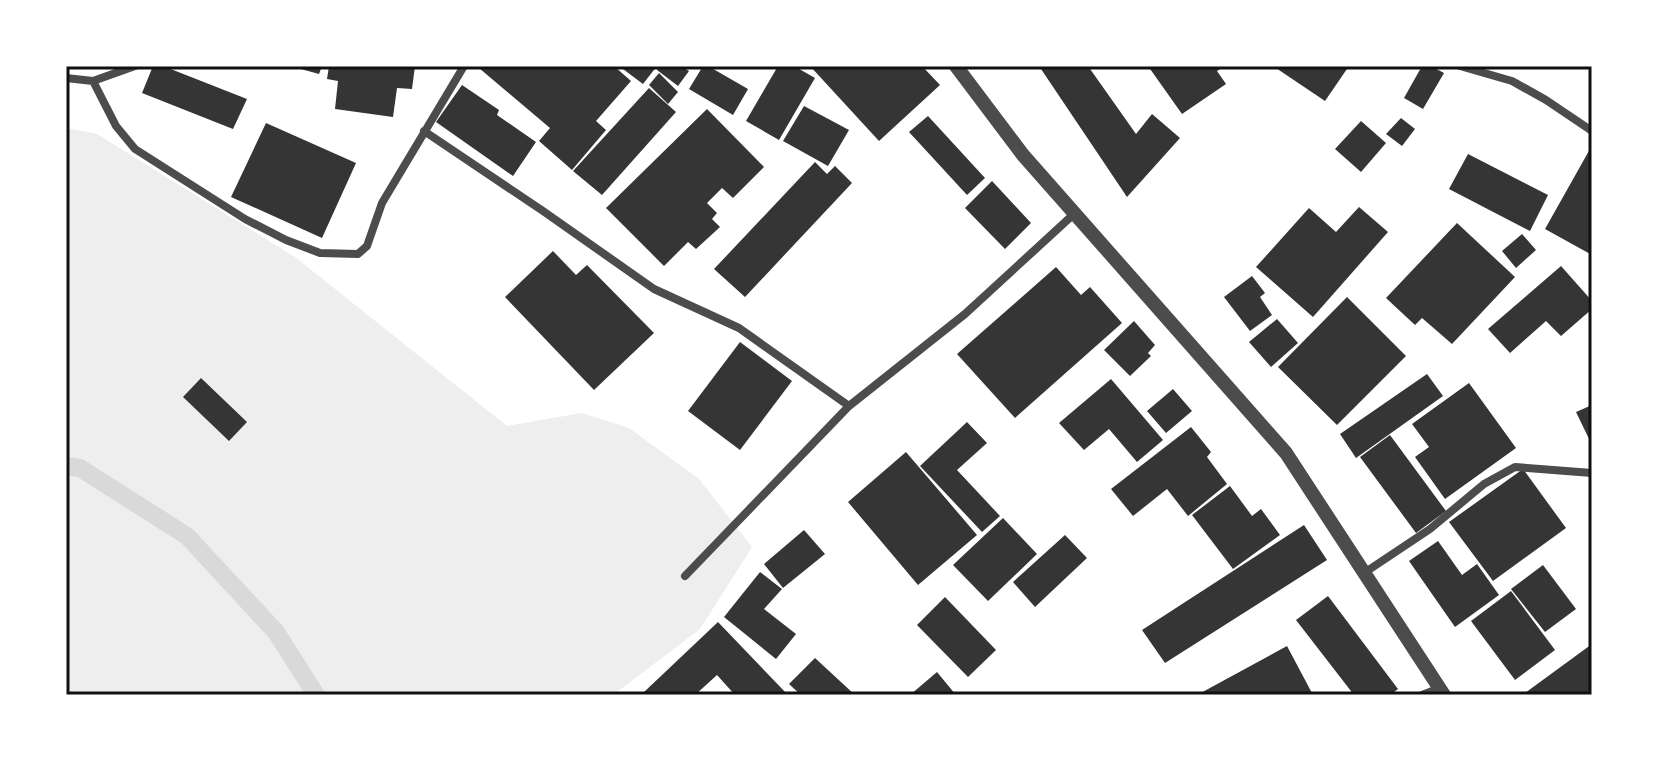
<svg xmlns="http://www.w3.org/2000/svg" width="1658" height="761" font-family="'Public Sans',sans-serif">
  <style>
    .green { fill: #eee }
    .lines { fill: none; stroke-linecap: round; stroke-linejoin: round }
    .stream { stroke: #d9d9d9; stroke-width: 18 }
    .building { fill: #353535 }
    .minor { stroke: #4c4c4c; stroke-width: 8 }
    .tertiary { stroke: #4c4c4c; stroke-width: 14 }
    .neatline { fill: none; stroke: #111; stroke-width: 3 }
  </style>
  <rect width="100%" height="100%" fill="#fff"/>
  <path class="green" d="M66,128l31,6 198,123 212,169 75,-13 47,15 70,51 53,68 -52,82 -87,66h-547z"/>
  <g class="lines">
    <path class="stream" d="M66,466l14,2 107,68 89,96 40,63"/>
  </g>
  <path class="building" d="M153,66h10l84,33 -14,30 -91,-36z
    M290,66h32l-3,8z
    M329,66h86l-3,23 -15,-1 -4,29 -58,-8 3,-28 -11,-2z
    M481,66h133l17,15 -35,40 10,9 -34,40 -33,-29 11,-13 -71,-60z
    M619,66h38l-14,18z
    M660,66h21l8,5 -11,15 -21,-16z
    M703,66h5l40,23 -15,26 -44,-26z
    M778,66h16l21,12 -36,62 -33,-19z
    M810,66h112l18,19 -61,56z
    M1039,66h49l48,68 16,-20 28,24 -53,59z
    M1148,66h77l-8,5 9,13 -44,30z
    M1273,66h76l-24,35z
    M1422,66h9l13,7 -21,36 -19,-11z
    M659,73l19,19 -10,12 -19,-19z
    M462,85l37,25 -2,5 39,27 -23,34 -77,-54z
    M649,88l27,24 -74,83 -29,-24z
    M804,106l45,24 -21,36 -45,-25z
    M707,109l57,58 -31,31 -11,-10 -15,15 10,10 -5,6 8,8 -24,22 -8,-7 -24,24 -58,-58z
    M928,116l57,62 -18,17 -58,-63z
    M1401,118l14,11 -13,17 -16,-12z
    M1361,121l25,22 -25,29 -26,-23z
    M266,123l90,40 -34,75 -91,-41z
    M1590,149l2,1v105l-47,-26z
    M1468,154l80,41 -18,36 -81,-42z
    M815,162l12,12 8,-8 17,17 -107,114 -31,-28z
    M992,181l39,42 -26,26 -40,-41z
    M1359,207l29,25 -75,85 -57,-50 53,-59 27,24z
    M1457,223l58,54 -63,67 -30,-26 -7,7 -29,-27z
    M1522,234l14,16 -20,18 -14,-17z
    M553,251l23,24 11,-10 67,68 -60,57 -89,-93z
    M1561,266l31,35v8l-31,27 -15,-15 -36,32 -22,-24z
    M1056,267l25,28 9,-8 32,36 -107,95 -58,-64z
    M1252,276l13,17 -5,4 12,18 -22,16 -26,-34z
    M1347,297l59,59 -69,69 -59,-58z
    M1277,319l21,24 -27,24 -22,-25z
    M1134,321l21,24 -7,8 3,3 -21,20 -26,-26z
    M740,342l52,39 -52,69 -52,-39z
    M1427,374l16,22 -87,62 -16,-24z
    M201,378l46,44 -18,19 -46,-44z
    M1111,379l52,61 -26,22 -28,-33 -25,21 -25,-27z
    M1469,383l47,65 -71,51 -30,-42 14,-10 -17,-23z
    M1173,389l19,22 -26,22 -19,-22z
    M1592,405v40l-16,-33z
    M967,422l20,21 -30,27 43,46 -18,16 -62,-66z
    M1191,427l20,25 -4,5 20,27 -39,32 -21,-27 -34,27 -22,-27z
    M1390,435l56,76 -30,22 -56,-76z
    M906,452l71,83 -59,50 -70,-83z
    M1523,469l43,59 -73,53 -44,-59z
    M1230,486l22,30 9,-7 19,26 -47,34 -41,-54z
    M1003,518l34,36 -49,47 -35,-36z
    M1304,525l23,35 -162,103 -23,-33z
    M804,530l21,24 -42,34 -19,-24z
    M1065,535l22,23 -52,49 -22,-25z
    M1438,541l24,34 15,-11 22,31 -44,32 -46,-66z
    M1543,565l33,44 -31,23 -34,-43z
    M760,572l22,17 -18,20 32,25 -20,25 -52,-42z
    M1511,591l44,59 -40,30 -44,-59z
    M1328,596l70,93 -8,6h-36l-58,-75z
    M945,597l51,53 -28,27 -51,-52z
    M718,622l70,73h-53l-18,-20 -22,20h-50l-2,-2z
    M1592,644v51h-66l-1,-2z
    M1287,646l26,49h-116z
    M815,658l40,37h-54l-12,-11z
    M937,672l19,23h-46z"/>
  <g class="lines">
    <path class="minor" d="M1460,66l52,15 34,19 46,31
      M66,78l27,3 42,-15
      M93,81l23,45 19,23 110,70 41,21 34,13 38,1 9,-8 15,-43 82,-137
      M424,131l119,80 111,78 85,39 110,78
      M1364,573l66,-44 54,-45 31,-17 77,6
      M685,576l164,-170 116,-92 110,-101
      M1422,695l18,-7"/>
    <path class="tertiary" d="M956,66l67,89 263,298 158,242"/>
  </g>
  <rect width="1658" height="761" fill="none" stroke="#ffffff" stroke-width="136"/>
  <rect x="68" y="68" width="1522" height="625" class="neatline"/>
</svg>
